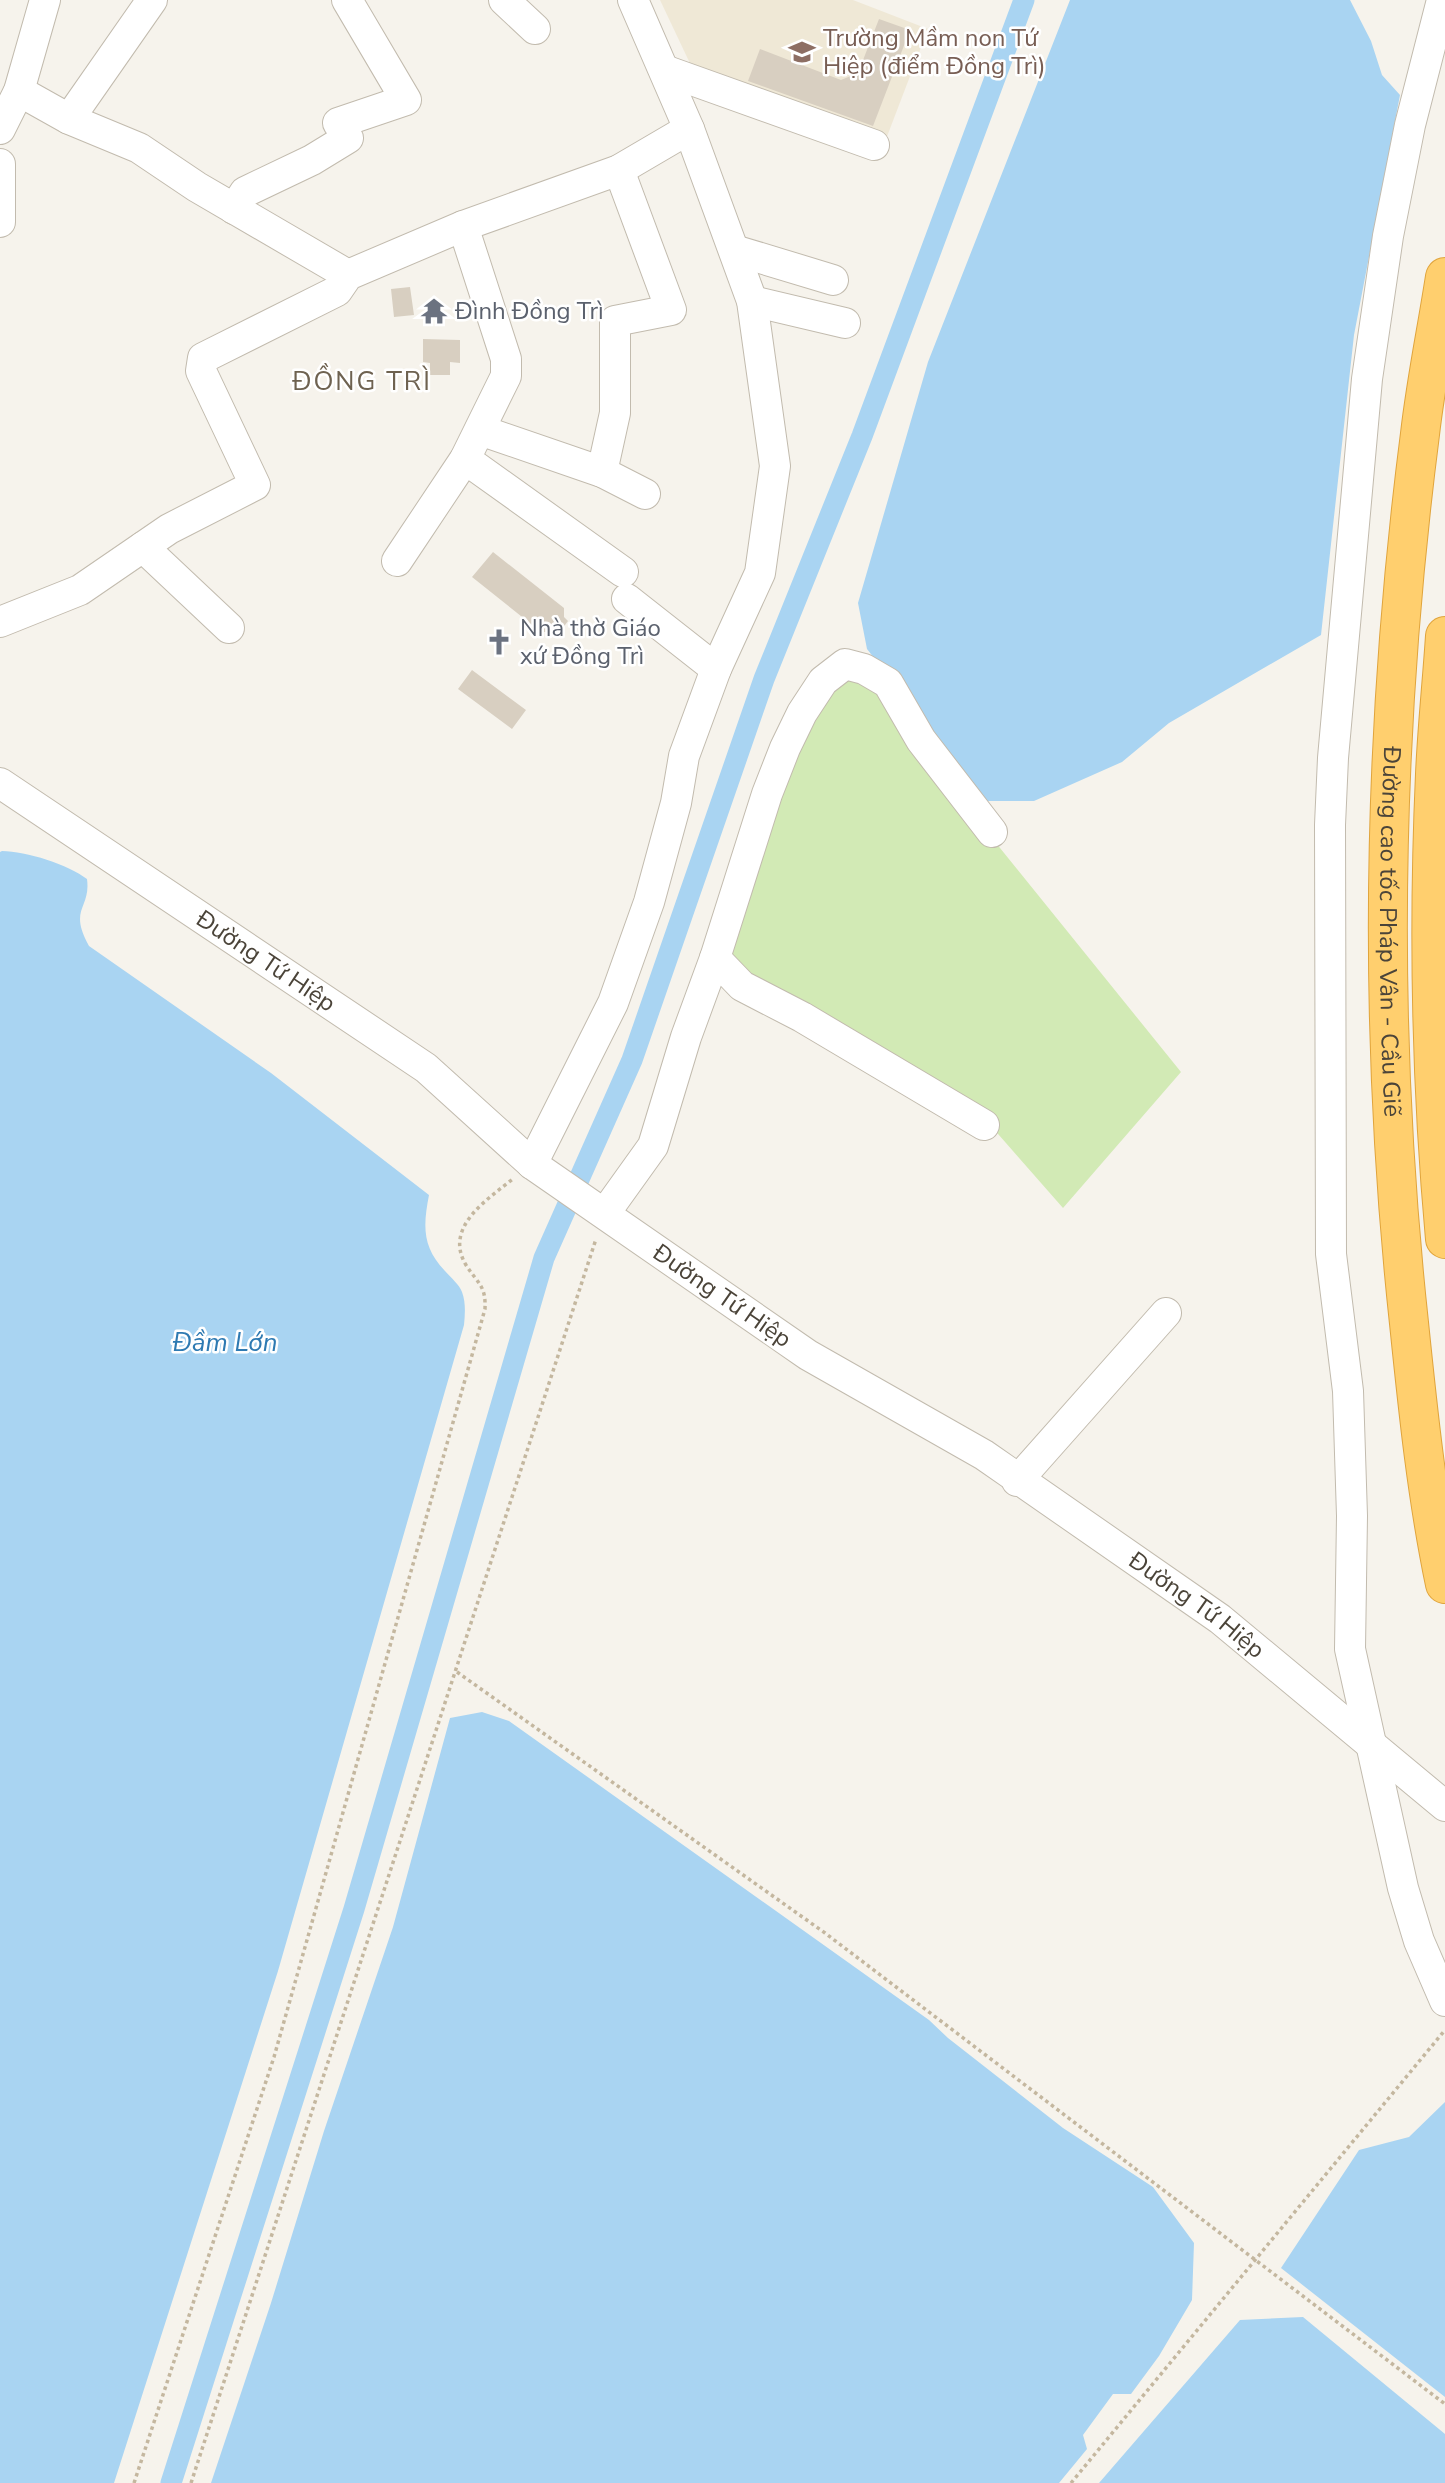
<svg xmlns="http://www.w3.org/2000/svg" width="1445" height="2483" font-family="'Nunito Sans',sans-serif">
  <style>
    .education { fill: #efe8d6 }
    .green { fill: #d2eab5 }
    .water { fill: #a9d4f2 }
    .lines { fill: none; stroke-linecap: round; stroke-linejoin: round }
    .canal { stroke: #a9d4f2; stroke-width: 21 }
    .building { fill: #d8cfc1 }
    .minor-casing { stroke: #c2bbae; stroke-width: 32 }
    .highway-casing { stroke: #e0a43c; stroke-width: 40 }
    .path { stroke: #c4b79f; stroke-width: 3.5; stroke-dasharray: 3.5 3.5; stroke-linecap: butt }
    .minor { stroke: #fff; stroke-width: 30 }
    .highway { stroke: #ffcf6e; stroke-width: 38 }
    .labels { text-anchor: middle; stroke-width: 5; stroke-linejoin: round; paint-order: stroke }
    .education-label { font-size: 24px; fill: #785e54; stroke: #fff; text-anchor: start }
    .worship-label { font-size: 24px; fill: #5b616d; stroke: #fff; text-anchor: start }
    .street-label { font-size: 24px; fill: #4b4439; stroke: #fff }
    .neighbourhood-label { font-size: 26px; letter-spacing: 2px; fill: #6e6250; stroke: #fff }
    .water-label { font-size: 26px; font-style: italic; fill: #2e7ab2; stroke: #fff }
  </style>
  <rect width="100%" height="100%" fill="#f6f3ec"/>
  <path class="education" d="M660,0h193l75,29 -45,118 -188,-73z"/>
  <path class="green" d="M846,672l29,18 41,54 265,328 -118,136 -93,-106 -214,-120 -33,-31 96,-254z"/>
  <path class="water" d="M1070,0h280l21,41 11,34 18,20 -46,240 -33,300 -152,88 -47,39 -88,39h-48l-119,-152 -9,-46 70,-241z
    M2,851c24,0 67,14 85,28 4,30 -19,29 2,67l182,127 158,122c-6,31 -7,52 16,76 6,7 14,13 17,21 4,11 3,22 2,33l-186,646 -164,512h-114v-1631z
    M482,1712l27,9 420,299 19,18 115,90 90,59 41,56 -2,57 -33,56 -28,38h-18l-30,41 4,14 -28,34h-848l60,-180 53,-172 69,-204 57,-209z
    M1445,2102v295l-164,-129 78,-118 50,-13z
    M1303,2317l142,117v49h-346l141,-163z"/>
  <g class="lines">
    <path class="canal" d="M171,2483l183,-574 190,-651 88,-198 132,-381 98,-243 162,-436"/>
  </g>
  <path class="building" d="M879,19l31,11 -37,96 -125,-45 12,-32 81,31 17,-7z
    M410,287l4,28 -20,2 -3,-28z
    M423,339l37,1v23l-10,-1v13h-20v-12l-7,-1z
    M493,552l71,56v9l4,4 -12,16 -6,-5h-9l-69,-55z
    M472,670l54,40 -14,19 -54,-40z"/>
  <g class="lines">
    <g class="minor-casing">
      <g id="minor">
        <path d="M504,0l31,29"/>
        <path d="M1442,0l-32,125 -22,111 -21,143 -34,379 -3,67 1,429 17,137 4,125 -2,133 53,239 16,53 26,60"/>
        <path d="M664,70l210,75"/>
        <path d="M19,91l50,28 70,29 58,39 151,88"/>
        <path d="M69,119l83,-119"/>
        <path d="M0,129l19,-38 26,-91"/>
        <path d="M0,164v58"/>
        <path d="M234,209l11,-17 67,-32 36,-22 -10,-15 68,-23 -59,-100"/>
        <path d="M734,250l99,30"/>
        <path d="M752,301l93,22"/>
        <path d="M480,430l122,42 43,22"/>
        <path d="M465,459l158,113"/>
        <path d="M602,472l13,-59v-92l56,-11 -52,-140"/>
        <path d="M143,547l86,81"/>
        <path d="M397,561l68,-102 41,-83v-17l-43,-133"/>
        <path d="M627,599l89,70"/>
        <path d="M0,622l80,-32 89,-61 86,-44 -54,-114 2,-13 134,-67 11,-16 115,-49 156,-56 70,-41"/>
        <path id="s1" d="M0,783l426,285 106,96 276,191 176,100 236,164 225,187"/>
        <path d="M715,958l27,28 60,31 182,108"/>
        <path d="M532,1164l81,-161 36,-101 27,-99 8,-47 32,-87 44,-96 15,-107 -23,-165 -63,-172 -56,-129"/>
        <path d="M605,1213l48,-67 33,-109 29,-79 52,-164 18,-46 17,-35 21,-32 22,-17 19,5 24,14 33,57 71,92"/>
        <path d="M1017,1481l149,-168"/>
      </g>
    </g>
    <g class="highway-casing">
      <g id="highway">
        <path id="s2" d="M1445,277c-8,52 -19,104 -25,157 -38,295 -43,593 -11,889 9,88 18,175 36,261"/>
        <path d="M1445,636c-3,46 -8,92 -10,138 -7,155 -4,311 10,465"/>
      </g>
    </g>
    <path class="path" d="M457,1672l368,261 620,471
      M134,2483l140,-426 211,-748c1,-24 -7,-25 -19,-44 -23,-38 22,-66 48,-87
      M191,2483l405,-1244
      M1071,2483l374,-453"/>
    <use href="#minor" class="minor"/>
    <use href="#highway" class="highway"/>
  </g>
  <defs>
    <g id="school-bare" transform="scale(2.1)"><path d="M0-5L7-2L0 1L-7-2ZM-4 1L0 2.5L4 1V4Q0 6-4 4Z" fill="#8d6e63" stroke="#fff" stroke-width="2.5" paint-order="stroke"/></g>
    <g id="temple-bare" transform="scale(2.1)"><path d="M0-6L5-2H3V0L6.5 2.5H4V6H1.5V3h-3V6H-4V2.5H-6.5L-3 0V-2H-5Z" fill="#6b7280" stroke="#fff" stroke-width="2.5" paint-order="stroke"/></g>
    <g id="church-bare" transform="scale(2.1)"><path d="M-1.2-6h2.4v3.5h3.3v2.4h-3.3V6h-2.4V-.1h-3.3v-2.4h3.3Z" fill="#6b7280" stroke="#fff" stroke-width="2.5" paint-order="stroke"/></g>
  </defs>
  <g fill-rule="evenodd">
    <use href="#school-bare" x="802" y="52"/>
    <use href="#temple-bare" x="434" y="311"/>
    <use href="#church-bare" x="499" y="642"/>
  </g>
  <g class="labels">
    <g class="education-label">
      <text x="823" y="46">Trường Mầm non Tứ<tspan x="823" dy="28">Hiệp (điểm Đồng Trì)</tspan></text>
    </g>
    <g class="worship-label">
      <text x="455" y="319">Đình Đồng Trì</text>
      <text x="520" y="636">Nhà thờ Giáo<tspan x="520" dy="28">xứ Đồng Trì</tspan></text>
    </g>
    <g class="street-label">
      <text dy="8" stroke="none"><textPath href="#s2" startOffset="658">Đường cao tốc Pháp Vân - Cầu Giẽ</textPath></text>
      <text dy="8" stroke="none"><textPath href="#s1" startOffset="320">Đường Tứ Hiệp</textPath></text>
      <text dy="8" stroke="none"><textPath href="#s1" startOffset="887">Đường Tứ Hiệp</textPath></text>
      <text dy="8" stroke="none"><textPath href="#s1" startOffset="1454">Đường Tứ Hiệp</textPath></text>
    </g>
    <g class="neighbourhood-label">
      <text x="362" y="390">ĐỒNG TRÌ</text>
    </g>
    <g class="water-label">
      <text x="225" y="1351">Đầm Lớn</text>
    </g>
  </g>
</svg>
